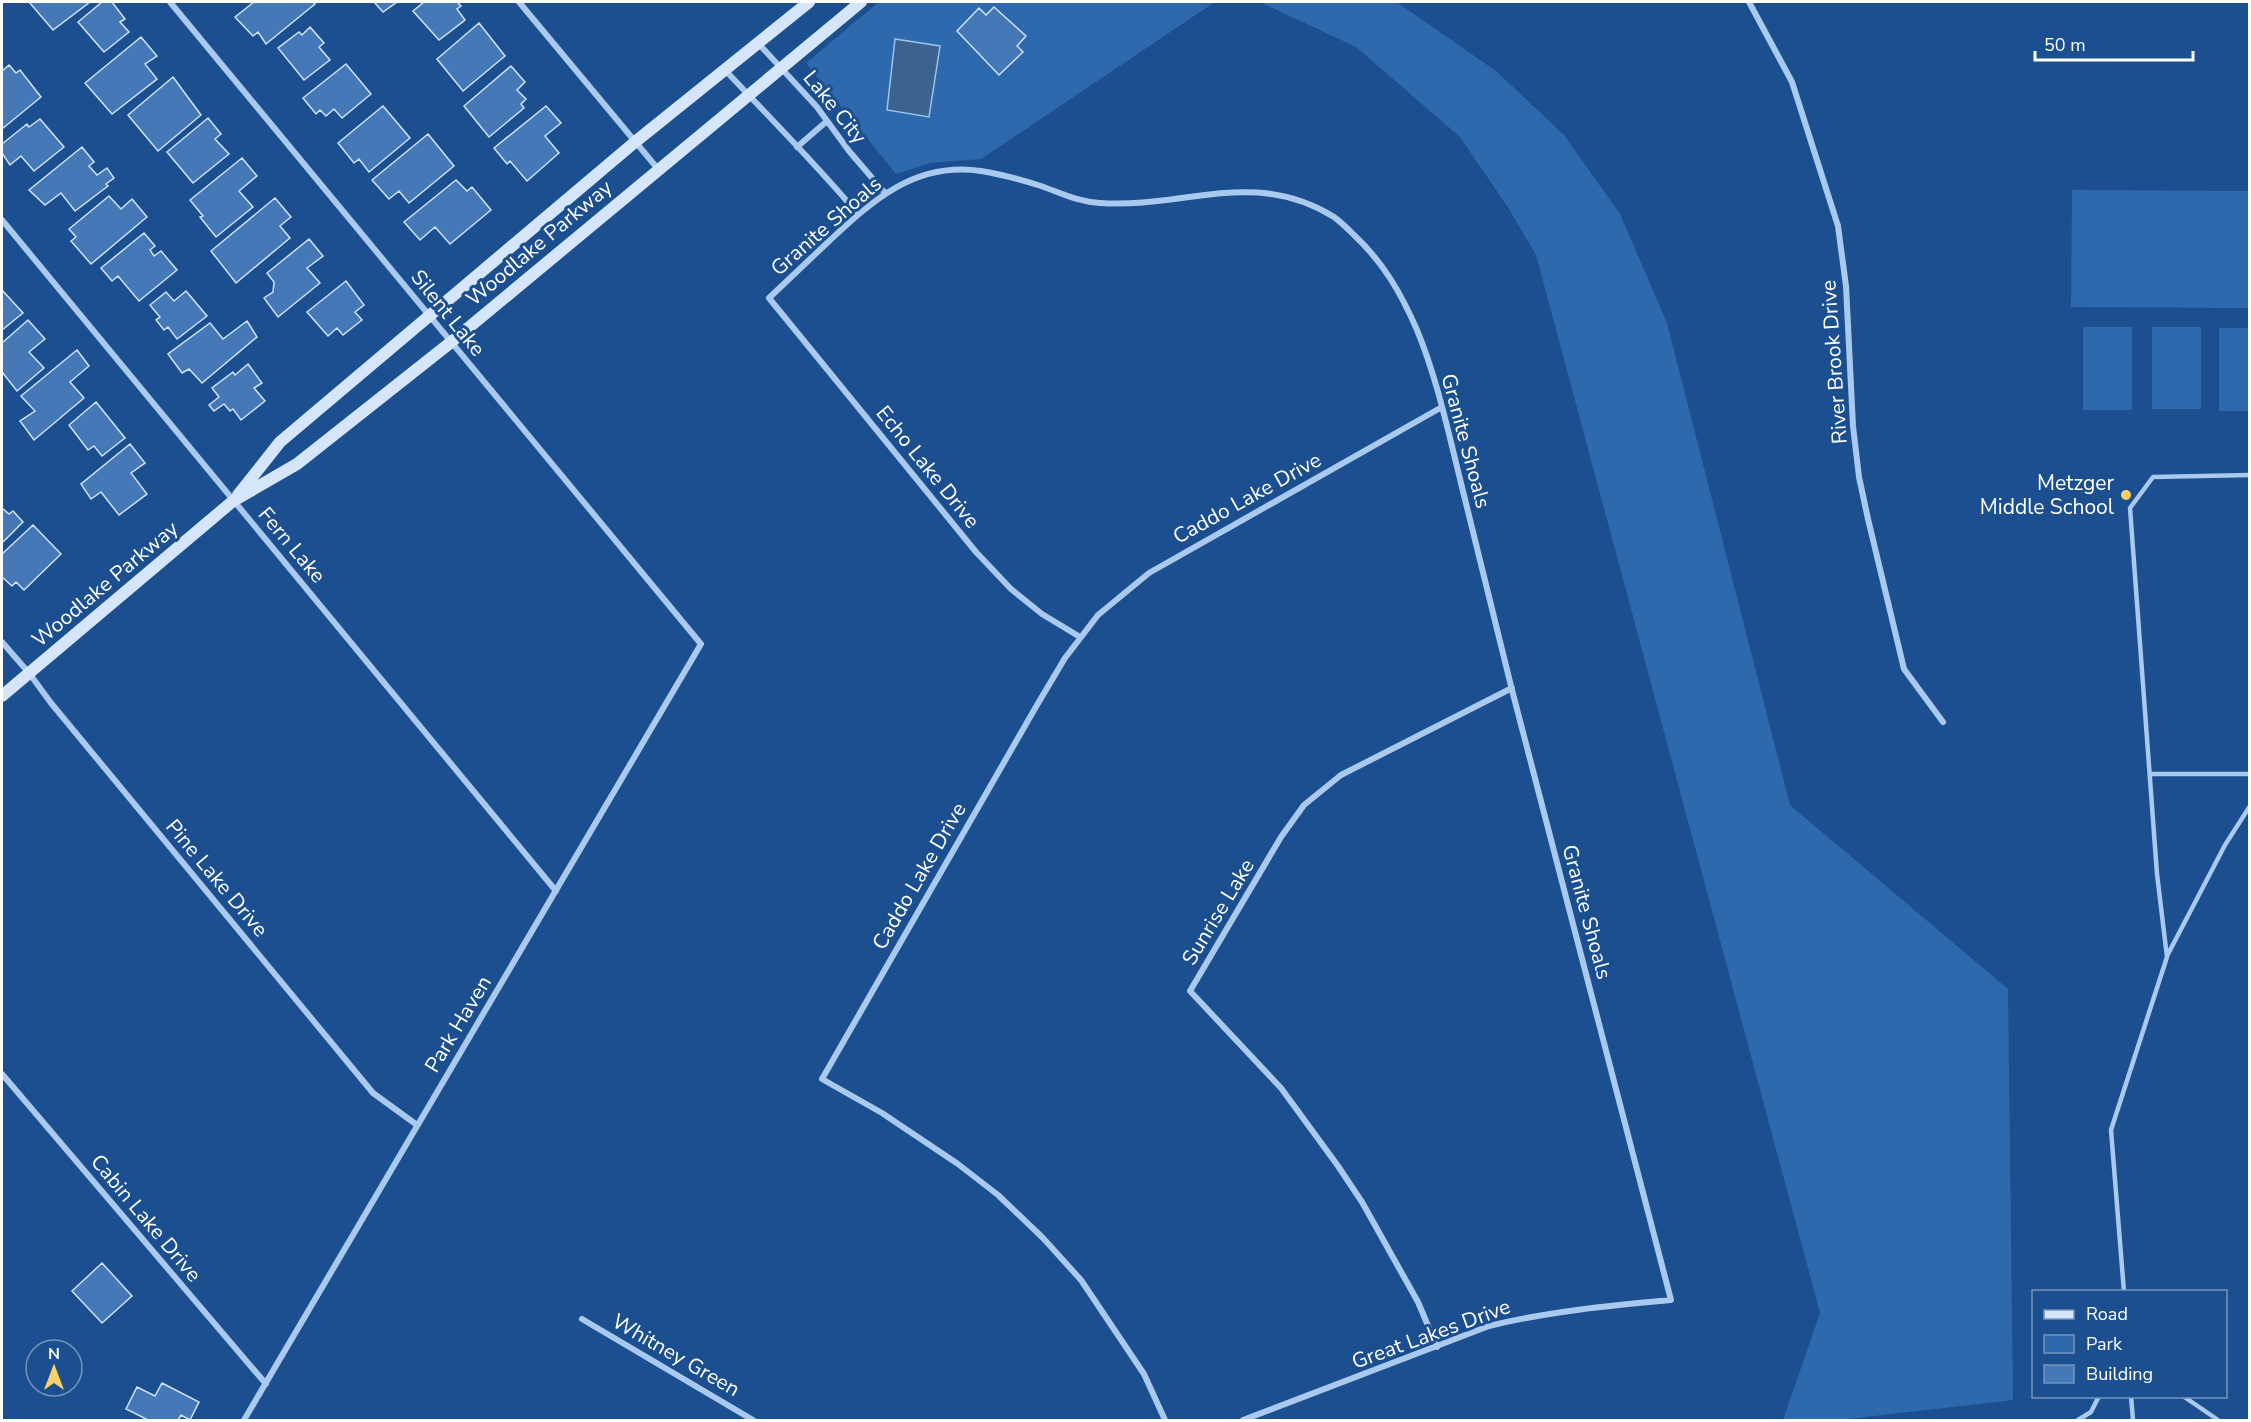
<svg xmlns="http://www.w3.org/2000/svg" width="2251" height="1422" font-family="'Nunito Sans',sans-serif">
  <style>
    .green { fill: #2e69ad }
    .water { fill: #3c6290; stroke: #9cc4f0; stroke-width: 1.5 }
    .building { fill: #4478b7; stroke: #cfe3fa; stroke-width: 1.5 }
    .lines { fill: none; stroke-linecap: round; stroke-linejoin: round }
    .lane { stroke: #a9c9ee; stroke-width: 4.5 }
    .street { stroke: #a9c9ee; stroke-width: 6 }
    .secondary { stroke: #d6e6fa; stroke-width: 12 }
    .poi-dot { fill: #ffd166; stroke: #1b4f8f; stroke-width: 2 }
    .labels { text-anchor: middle; stroke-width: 6; stroke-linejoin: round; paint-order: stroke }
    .street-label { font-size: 21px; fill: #fff; stroke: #1b4f8f }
    .poi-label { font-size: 21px; fill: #fff; stroke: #1b4f8f; text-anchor: end }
  </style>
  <rect width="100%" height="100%" fill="#1b4f8f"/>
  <path class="green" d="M879,2h336l-234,157 -51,4 -34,11 -90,-111z
    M1260,2h134l4,1 98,68 68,64 56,79 47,109 123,482 218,184 5,411 -173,20h-57l37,-107 -284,-1058 -27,-46 -49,-72 -104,-90z
    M2072,190l177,1v117l-178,-1z
    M2083,327h49v83h-49z
    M2152,327h49v82h-49z
    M2219,328h30v83h-30z"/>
  <path class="water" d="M895,39l45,7 -11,71 -42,-7z"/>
  <path class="building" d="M29,2h61l-37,28z
    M102,2h10l13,17 -5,3 9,10 -25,20 -26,-30z
    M254,2h59l2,2 -49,40 -8,-12 -5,4 -18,-19z
    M374,2h23l-14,10z
    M424,2h33l4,4 -4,3 8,11 -26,20 -26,-29z
    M994,7l32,29 -9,10 6,6 -24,23 -42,-44 22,-23 7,7z
    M479,23l26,33 -42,35 -26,-32z
    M310,27l14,16 -5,4 11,13 -26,20 -26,-32 21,-16 3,3z
    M141,37l16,19 -12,8 12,15 -45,35 -27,-31z
    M346,64l25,30 -29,24 -8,-9 -8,7 -6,-6 -4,4 -13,-16z
    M9,65l7,8 4,-3 21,27 -39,32v-58z
    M511,66l14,16 -8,8 9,9 -5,5 3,4 -35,29 -25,-31z
    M173,77l28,38 -43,36 -30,-36z
    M383,106l27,32 -41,34 -10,-13 -5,4 -16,-20z
    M546,106l15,17 -16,13 14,17 -32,28 -17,-20 -3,3 -13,-16z
    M208,118l13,16 -6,5 14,15 -36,29 -26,-31z
    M40,119l24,28 -30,24 -13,-15 -11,9 -8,-12v-9l25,-20 2,3z
    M428,134l26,32 -45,37 -10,-12 -10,8 -17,-19z
    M82,147l12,15 -5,4 8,9 10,-7 7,10 -8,6 2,2 -33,25 -14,-18 -16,12 -16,-15z
    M242,158l15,18 -18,15 14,16 -37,30 -16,-20 3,-1 -13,-16z
    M456,180l11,11 5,-4 19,23 -41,34 -15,-17 -15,13 -16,-18z
    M109,196l12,13 11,-10 15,18 -56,47 -20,-23 5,-4 -7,-8z
    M275,198l16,19 -11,9 10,12 -54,45 -25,-32z
    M144,233l11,13 -5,4 4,6 7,-5 16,19 -38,31 -21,-25 -6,5 -11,-13z
    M309,239l14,17 -16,12 13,15 -42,34 -14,-19 9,-6 1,-10 -7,-9z
    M346,281l18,24 -9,7 7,8 -19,15 -6,-7 -9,8 -21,-24z
    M2,290l21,23 -21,17z
    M186,291l21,25 -30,23 -9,-12 -4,3 -8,-10 4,-3 -10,-12 16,-13 8,9z
    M28,320l17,19 -16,13 15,16 -27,23 -15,-19v-29z
    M247,321l10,16 -55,46 -13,-14 -7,4 -14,-19 42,-31 13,16z
    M77,350l12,16 -19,16 14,16 -50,42 -14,-19 15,-10 -14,-15z
    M248,364l14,19 -8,5 11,13 -24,19 -8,-11 -3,2 -6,-7 -10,7 -5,-6 10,-8 -7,-9 21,-16 2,3z
    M96,402l29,36 -23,18 -8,-10 -6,4 -19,-25z
    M130,444l15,19 -14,10 16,21 -28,21 -18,-23 -10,7 -10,-15z
    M2,508l7,6 4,-3 10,11 -21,21z
    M33,525l28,29 -37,36 -8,-8 -4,4 -10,-9v-23z
    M102,1263l30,33 -30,27 -30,-32z
    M162,1383l37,19 -9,18 -9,-5 -3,5h-30l-22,-11 11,-22 18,9z"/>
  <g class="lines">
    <path class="lane" d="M2150,774h100
      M2167,956l58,-111 25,-39
      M2124,1292l-13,-162 56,-173 -10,-83 -27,-366 23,-31 97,-2
      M2131,1396l2,24
      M2183,1396l35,24
      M2078,1420l13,-8 8,-16"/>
    <path class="street" d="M170,2l531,642 -457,776
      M519,2l139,167
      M1749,2l43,80 46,144 8,60 7,140 6,51 9,42 36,150 39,53
      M758,43l59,64 32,44 36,42
      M725,70c45,48 91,94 133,144
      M797,147l30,-26
      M2,220l554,671
      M1080,637l-38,-23 -31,-25 -35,-37 -207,-254c19,-18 38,-36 58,-55 44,-41 87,-82 154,-72 19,3 41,9 60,15 20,7 37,16 59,17 84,6 153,-36 234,14 7,5 14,12 20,18 29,27 47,58 63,95 19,46 30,96 42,145 18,72 35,143 53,215 52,204 106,407 159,610 -61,6 -122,11 -182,26l-246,94
      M2,642l27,31 22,30 322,390 44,32
      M2,1074l264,310
      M582,1319l171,101
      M1437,1347l-19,-45 -56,-100 -24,-36 -57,-78 -91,-97 91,-154 23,-32 37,-30 171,-87
      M1165,1420l-21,-46 -63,-94 -38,-42 -45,-43 -40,-31 -76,-51 -60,-34 215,-374 28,-47 33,-43 51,-42 293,-166"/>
    <path class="secondary" d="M238,495l42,-53 355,-300 174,-140
      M2,696l231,-195 64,-37 153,-121 411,-341"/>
  </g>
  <circle class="poi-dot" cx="2126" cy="495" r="6"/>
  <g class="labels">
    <g class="street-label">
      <text transform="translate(835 107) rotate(51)" y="7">Lake City</text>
      <text transform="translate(826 226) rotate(-41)" y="7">Granite Shoals</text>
      <text transform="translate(539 243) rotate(-40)" y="7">Woodlake Parkway</text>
      <text transform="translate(448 313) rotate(51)" y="7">Silent Lake</text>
      <text transform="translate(1834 362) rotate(-94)" y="7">River Brook Drive</text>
      <text transform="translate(1466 441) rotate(75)" y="7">Granite Shoals</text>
      <text transform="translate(928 467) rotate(51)" y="7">Echo Lake Drive</text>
      <text transform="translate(1247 498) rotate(-29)" y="7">Caddo Lake Drive</text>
      <text transform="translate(292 545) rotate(50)" y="7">Fern Lake</text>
      <text transform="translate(105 584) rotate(-40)" y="7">Woodlake Parkway</text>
      <text transform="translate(919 876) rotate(-60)" y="7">Caddo Lake Drive</text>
      <text transform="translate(217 878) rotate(50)" y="7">Pine Lake Drive</text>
      <text transform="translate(1218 912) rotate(-59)" y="7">Sunrise Lake</text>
      <text transform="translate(1587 912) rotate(75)" y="7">Granite Shoals</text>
      <text transform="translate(458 1024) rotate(-59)" y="7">Park Haven</text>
      <text transform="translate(146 1218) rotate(50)" y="7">Cabin Lake Drive</text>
      <text transform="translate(1431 1334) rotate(-20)" y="7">Great Lakes Drive</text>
      <text transform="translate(676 1355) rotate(30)" y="7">Whitney Green</text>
    </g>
    <g class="poi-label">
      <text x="2114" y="490">Metzger<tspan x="2114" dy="24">Middle School</tspan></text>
    </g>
  </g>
  <rect width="2251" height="1422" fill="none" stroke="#ffffff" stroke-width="6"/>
  <rect x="2032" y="1290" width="195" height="108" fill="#1b4f8f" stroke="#7695bc" stroke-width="1.5"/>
  <rect x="2044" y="1310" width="30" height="9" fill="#d6e6fa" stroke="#7695bc" stroke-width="1.5"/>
  <text x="2086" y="1320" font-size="18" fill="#ffffff">Road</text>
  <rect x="2044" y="1335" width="30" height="18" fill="#2e69ad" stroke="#7695bc" stroke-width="1.5"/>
  <text x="2086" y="1350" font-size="18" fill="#ffffff">Park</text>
  <rect x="2044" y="1365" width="30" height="18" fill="#4478b7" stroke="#7695bc" stroke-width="1.5"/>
  <text x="2086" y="1380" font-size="18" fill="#ffffff">Building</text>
  <g transform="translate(54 1368)"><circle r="28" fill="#1b4f8f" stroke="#7695bc" stroke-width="1.5"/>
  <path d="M0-4.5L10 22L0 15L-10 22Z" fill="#ffd166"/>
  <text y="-9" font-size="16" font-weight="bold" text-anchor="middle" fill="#ffffff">N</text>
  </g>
  <path d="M2035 51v9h158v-9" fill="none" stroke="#ffffff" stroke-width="3"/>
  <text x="2044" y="51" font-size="18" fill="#ffffff" stroke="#1b4f8f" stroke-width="4.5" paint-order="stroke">50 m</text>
</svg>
